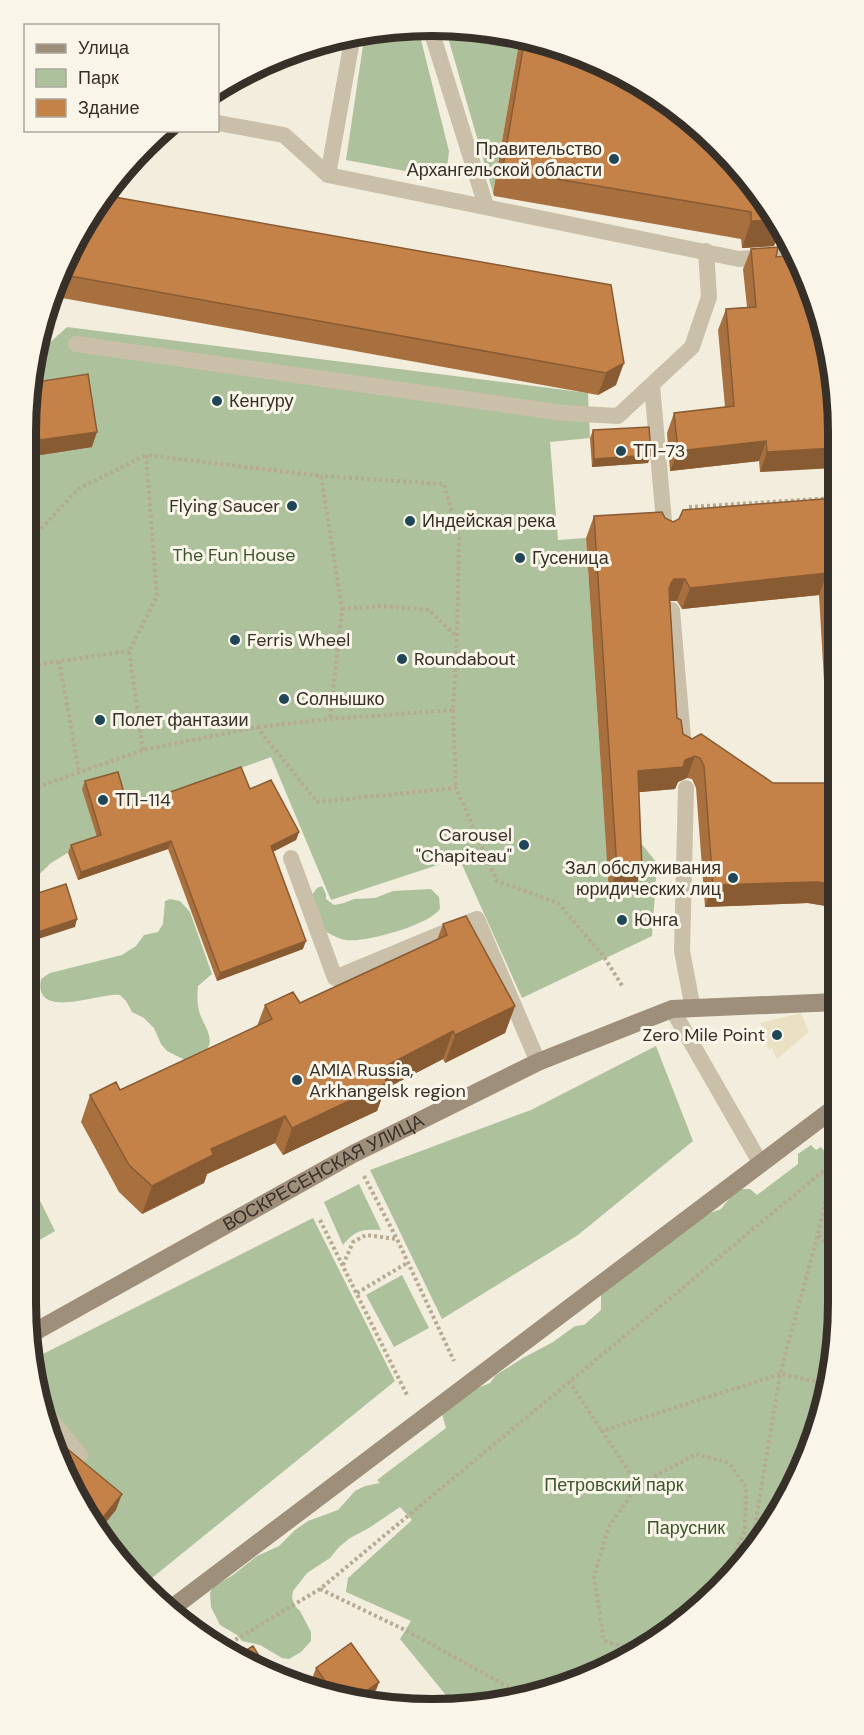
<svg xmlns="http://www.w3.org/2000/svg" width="864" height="1735" font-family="'DM Sans',sans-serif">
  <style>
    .green { fill: #adc19d }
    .plaza { fill: #eae1c4 }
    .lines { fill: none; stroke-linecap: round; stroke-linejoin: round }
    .path { stroke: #b6aa93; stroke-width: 4; stroke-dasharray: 3 3; stroke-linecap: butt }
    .lane { stroke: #cabfa9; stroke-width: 16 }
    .secondary { stroke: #9e8f7a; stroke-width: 18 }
    .wall { fill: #a9703f; fill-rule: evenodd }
    .shaded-wall { fill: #895b33 }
    .building { fill: #c48249; stroke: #895b33; stroke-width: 1.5 }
    .poi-dot { fill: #1f4758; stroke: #f9f6e9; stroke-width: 2 }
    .labels { text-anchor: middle; stroke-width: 6; stroke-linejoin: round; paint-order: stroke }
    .poi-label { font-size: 18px; fill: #373029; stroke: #f9f6e9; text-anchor: start }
    .park-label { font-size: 18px; fill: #3d552d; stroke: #f9f6e9 }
    .street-label { font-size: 18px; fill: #373029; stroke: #f9f6e9 }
    .rim { fill: none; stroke: #373029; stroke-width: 8 }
  </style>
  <rect width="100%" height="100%" fill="#f2eddd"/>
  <path class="green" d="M458,26l62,11 -27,156 -48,-166z
    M418,28l31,123 -2,18 -4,9 -97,-18 19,-128 14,-3z
    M67,327l521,66 2,45 -40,4 8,98 28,-2 17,258 54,67 -5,73 -130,62 -63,-140 -128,42 -60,-143 -36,13 -161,79 -23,14 -25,24v-481l9,-50z
    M322,886l4,8v5l8,6 10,-2 10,-4 21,-1 18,-7 38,-2 8,8 1,12c-11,16 -75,34 -94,31 -8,-1 -15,-6 -22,-9l-15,-32 8,-11z
    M170,899l10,2 10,11 22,62 -14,12c-1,10 -1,19 2,28 4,12 18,28 3,39 -4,4 -12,5 -18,7l-18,-9 -6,-7 -7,-16 -10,-10 -12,-6 -6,-11 -6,-6c-20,-3 -87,27 -79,-16l9,-6 72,-18 14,-9 8,-11 14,-3 5,-8 2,-23z
    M656,1046l37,95 -115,94 -136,84 -72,-149 161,-60z
    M811,1145l5,5 5,-3 16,19 1,163 -13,79 -28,74 -77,108 -108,77 -127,39 -31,-1 -54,-66 11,-18 -65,-29 2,-14 64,-58 -12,-13 -31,21 -19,10 -11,9 -9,11 -23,15 -14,18 -1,7 3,8 5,5 11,21v9l-10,11 -12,7 -7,-1 -22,-13 -18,-4 -5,-6 -17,-10 -9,-18 -1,-14 3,-6 20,-12 24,-19 22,-10 16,-16 13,-9 30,-11 17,-19 10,-5 15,-3 -3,-3 69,-52 -4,-14 28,-23 20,-8 6,-8 27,-17 30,-16 22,-16 9,-1 17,-15v-20l104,-75 16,-6 16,-20h13l7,6 41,-31v-10z
    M26,1172l29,59 -29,17z
    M359,1184l22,46c-20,-1 -25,0 -38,15l-19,-43z
    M313,1218l82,163 -253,205 -32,-35 -11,-20 17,-22 -69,-75 -12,-76z
    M402,1275l27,53 -35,19 -28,-52z"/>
  <path class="plaza" d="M801,1013l8,19 -32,27 -5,-11 -3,2 -7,-14 3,-2 -5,-11z"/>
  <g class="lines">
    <path class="path" d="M689,507l146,-9
      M29,542l49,-53 68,-34
      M342,609l39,-3 48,4 27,26
      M59,661l20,110
      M26,666l103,-15
      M453,710l3,78
      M258,727l72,-8 123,-9 4,-73 2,-99 -15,-54 -123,-8
      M143,750l-14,-99 28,-55 -11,-141 175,21 21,133 -12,110
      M26,791l117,-41 114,-23 60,75 139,-14 41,93 61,22 46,54 19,30
      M364,1176l33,63 57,122
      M320,1220l88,177
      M819,1235l18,22
      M343,1265l10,-23 13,-7 30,4
      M357,1293l50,-30
      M569,1381l33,50
      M638,1485l58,-31 33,9 17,24 -1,43 -21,47
      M752,1544l28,-170 38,-140 16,-72
      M320,1589l85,41 118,65
      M705,1601l19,-24 3,3
      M220,1649l100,-60 514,-427
      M636,1650l-32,-9 -10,-64 14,-49 30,-43 -36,-54 178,-57 49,10"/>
    <path class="lane" d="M430,27l56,179
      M218,123l66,12 44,40 411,84 55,-4
      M328,175l25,-140
      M76,344l488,69 54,3 74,-69 17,-50 -3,-46
      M652,385l13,148
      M672,610l12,140
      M686,788l-4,163 11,58
      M291,858l44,120 142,-59 61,143
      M672,1009l89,155
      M43,1410l37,45"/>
    <g class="secondary">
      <path id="s1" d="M31,1334l322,-180 185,-92 134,-53 165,-7"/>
      <path d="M168,1611l669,-505"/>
    </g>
  </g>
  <path class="wall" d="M520,37l17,2 78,44 85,43 74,120 -32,2 -1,-9 -247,-43 -1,-3z
    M751,249l25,8 59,122 -75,93 -1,-11 -89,10 -3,-38 7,-20 51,-6 -7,-77 8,-21 21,-2 -4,-38z
    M67,253l544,32 5,100 -18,10 -547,-99z
    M30,383l62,64 -58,9 -8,-48z
    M593,430l55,33 -56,4 -2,-29z
    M835,498l2,425 -11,-17 -18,-3 -103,4 -9,-119 -4,-9 -5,-1 -9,4 -3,7 -36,3 3,77 -8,22 -25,1 -23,-354 8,-22 71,2 8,4zM819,595l11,188h-57l-90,-49 -6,-16 -7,-117h7l5,8z
    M85,781l43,26 122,-18 49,43 -3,8 -23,12 30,97 -86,32 -49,-132 -90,31 -10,-27 3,-8 26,-8 -15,-48z
    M443,924l72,82 -10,27 -60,30 -2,-4 -58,30 -8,22 -94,44 -8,-12 -68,31 -3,9 -62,31 -23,-22 -38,-70 9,-27 30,-5 137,-64 8,-21 35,-2 137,-63z
    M316,1668l63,14 -3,8 -17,12h-7l-29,-11 -10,-15z"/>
  <path class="shaded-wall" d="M318,43l-1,5h-18l2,-1z
    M777,220l4,8 -7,18 -32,2 9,-27z
    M624,363l-8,22 -18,10 8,-22z
    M97,432l-5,15 -58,9 6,-16z
    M766,441l-7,20 -89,10 8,-20z
    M835,448v20l-75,4 7,-20z
    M651,455l-3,8 -56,4 2,-8z
    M827,573l-8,22 -137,14 8,-21z
    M674,579h11l-8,22h-10l4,-18z
    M695,756l-8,22 -9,4 -3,7 -45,4 8,-22 47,-11z
    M299,832l-3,8 -28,14 3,-8z
    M171,841l-3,8 -90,31 3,-8z
    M642,869l-8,22 -25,1 8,-22z
    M816,882l18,2 -8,22 -18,-3 -103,4 8,-22z
    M77,919l-2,8 -49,16v-7z
    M306,941l-3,8 -86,32 3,-8z
    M515,1006l-10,27 -60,30 10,-28z
    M453,1031l-10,28 -58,30 -8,22 -94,44 9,-27 88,-59z
    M285,1116l-10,27 -68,31 -3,9 -62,31 10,-28 59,-37z
    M122,1494l-6,16 -17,21 -3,-5z
    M379,1682l-3,8 -17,12 -7,-1z"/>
  <path class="building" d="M525,37l12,2 74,28 6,4 -2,12 27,4 58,39 70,80 7,14 -26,1v-9l-247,-42 -1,-4z
    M103,195l508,90 13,78 -18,10 -547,-99 8,-21z
    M778,247l-2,10 18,-2 23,46 18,78v69l-68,4 -1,-11 -88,10 -4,-38 60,-7 -8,-97 30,-2 -5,-58z
    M88,374l9,58 -57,8 -10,-57z
    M649,427l2,28 -57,4 -1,-29z
    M835,498l1,227 -9,-152 -137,15 -5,-9h-11l-3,4 -2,6 8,129 4,2 2,14 9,5 9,-5 72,49h63v105l-2,-4 -18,-2 -103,3 -9,-119 -4,-8 -5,-2 -10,4 -2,7 -45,4 4,98 -25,1 -23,-354 68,-4 3,6 8,4 6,-3 4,-9z
    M241,767l9,22 21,-9 28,52 -28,14 35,95 -86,32 -49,-132 -90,31 -10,-27 30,-10 -16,-54 33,-9 10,35z
    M66,884l11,35 -51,17v-39z
    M466,916l49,90 -60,29 -2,-4 -73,38 7,14 -95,45 -7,-12 -74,33 2,6 -61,31 -23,-21 -39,-70 26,-13 4,8 152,-71 -7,-14 28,-13 7,11 147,-68 -4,-11z
    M47,1432l75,62 -26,32 -49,-92z
    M351,1643l28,39 -27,19 -17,-6 -19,-27z
    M253,1646l15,24 -34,-13z"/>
  <g class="poi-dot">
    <circle cx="614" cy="159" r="6"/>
    <circle cx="217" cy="401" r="6"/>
    <circle cx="621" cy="451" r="6"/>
    <circle cx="292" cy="506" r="6"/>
    <circle cx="410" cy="521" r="6"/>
    <circle cx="520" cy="558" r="6"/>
    <circle cx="235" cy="640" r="6"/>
    <circle cx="402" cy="659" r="6"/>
    <circle cx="284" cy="699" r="6"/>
    <circle cx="100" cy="720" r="6"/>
    <circle cx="103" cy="800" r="6"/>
    <circle cx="524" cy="845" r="6"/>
    <circle cx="733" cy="878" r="6"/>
    <circle cx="622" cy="920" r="6"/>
    <circle cx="777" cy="1035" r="6"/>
    <circle cx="297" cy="1080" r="6"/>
  </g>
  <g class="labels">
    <g class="poi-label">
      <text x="602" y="155" text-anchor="end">Правительство<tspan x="602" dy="21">Архангельской области</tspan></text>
      <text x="229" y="407">Кенгуру</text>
      <text x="633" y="457">ТП-73</text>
      <text x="280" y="512" text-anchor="end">Flying Saucer</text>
      <text x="422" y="527">Индейская река</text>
      <text x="532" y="564">Гусеница</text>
      <text x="247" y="646">Ferris Wheel</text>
      <text x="414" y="665">Roundabout</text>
      <text x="296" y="705">Солнышко</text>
      <text x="112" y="726">Полет фантазии</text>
      <text x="115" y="806">ТП-114</text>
      <text x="512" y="841" text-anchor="end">Carousel<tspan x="512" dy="21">"Chapiteau"</tspan></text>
      <text x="721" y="874" text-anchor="end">Зал обслуживания<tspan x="721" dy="21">юридических лиц</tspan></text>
      <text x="634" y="926">Юнга</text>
      <text x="765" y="1041" text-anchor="end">Zero Mile Point</text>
      <text x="309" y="1076">AMIA Russia,<tspan x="309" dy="21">Arkhangelsk region</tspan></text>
    </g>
    <g class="park-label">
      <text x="234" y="561">The Fun House</text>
      <text x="614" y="1491">Петровский парк</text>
      <text x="686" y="1534">Парусник</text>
    </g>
    <g class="street-label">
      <text dy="6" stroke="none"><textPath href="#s1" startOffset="334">ВОСКРЕСЕНСКАЯ УЛИЦА</textPath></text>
    </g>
  </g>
  <path d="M0 0H864V1735H0ZM432 36H432A396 396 0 0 1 828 432V1303A396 396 0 0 1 432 1699H432A396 396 0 0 1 36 1303V432A396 396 0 0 1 432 36Z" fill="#f9f6e9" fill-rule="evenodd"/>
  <path class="rim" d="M432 36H432A396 396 0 0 1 828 432V1303A396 396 0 0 1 432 1699H432A396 396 0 0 1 36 1303V432A396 396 0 0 1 432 36Z"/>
  <rect x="24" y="24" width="195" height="108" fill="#f9f6e9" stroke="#aba79c" stroke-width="1.5"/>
  <rect x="36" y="44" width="30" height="9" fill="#9e8f7a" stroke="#aba79c" stroke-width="1.5"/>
  <text x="78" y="54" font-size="18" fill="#373029">Улица</text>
  <rect x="36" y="69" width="30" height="18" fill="#adc19d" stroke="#aba79c" stroke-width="1.5"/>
  <text x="78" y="84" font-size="18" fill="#373029">Парк</text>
  <rect x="36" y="99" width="30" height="18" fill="#c48249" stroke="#aba79c" stroke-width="1.5"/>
  <text x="78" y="114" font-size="18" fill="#373029">Здание</text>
</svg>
